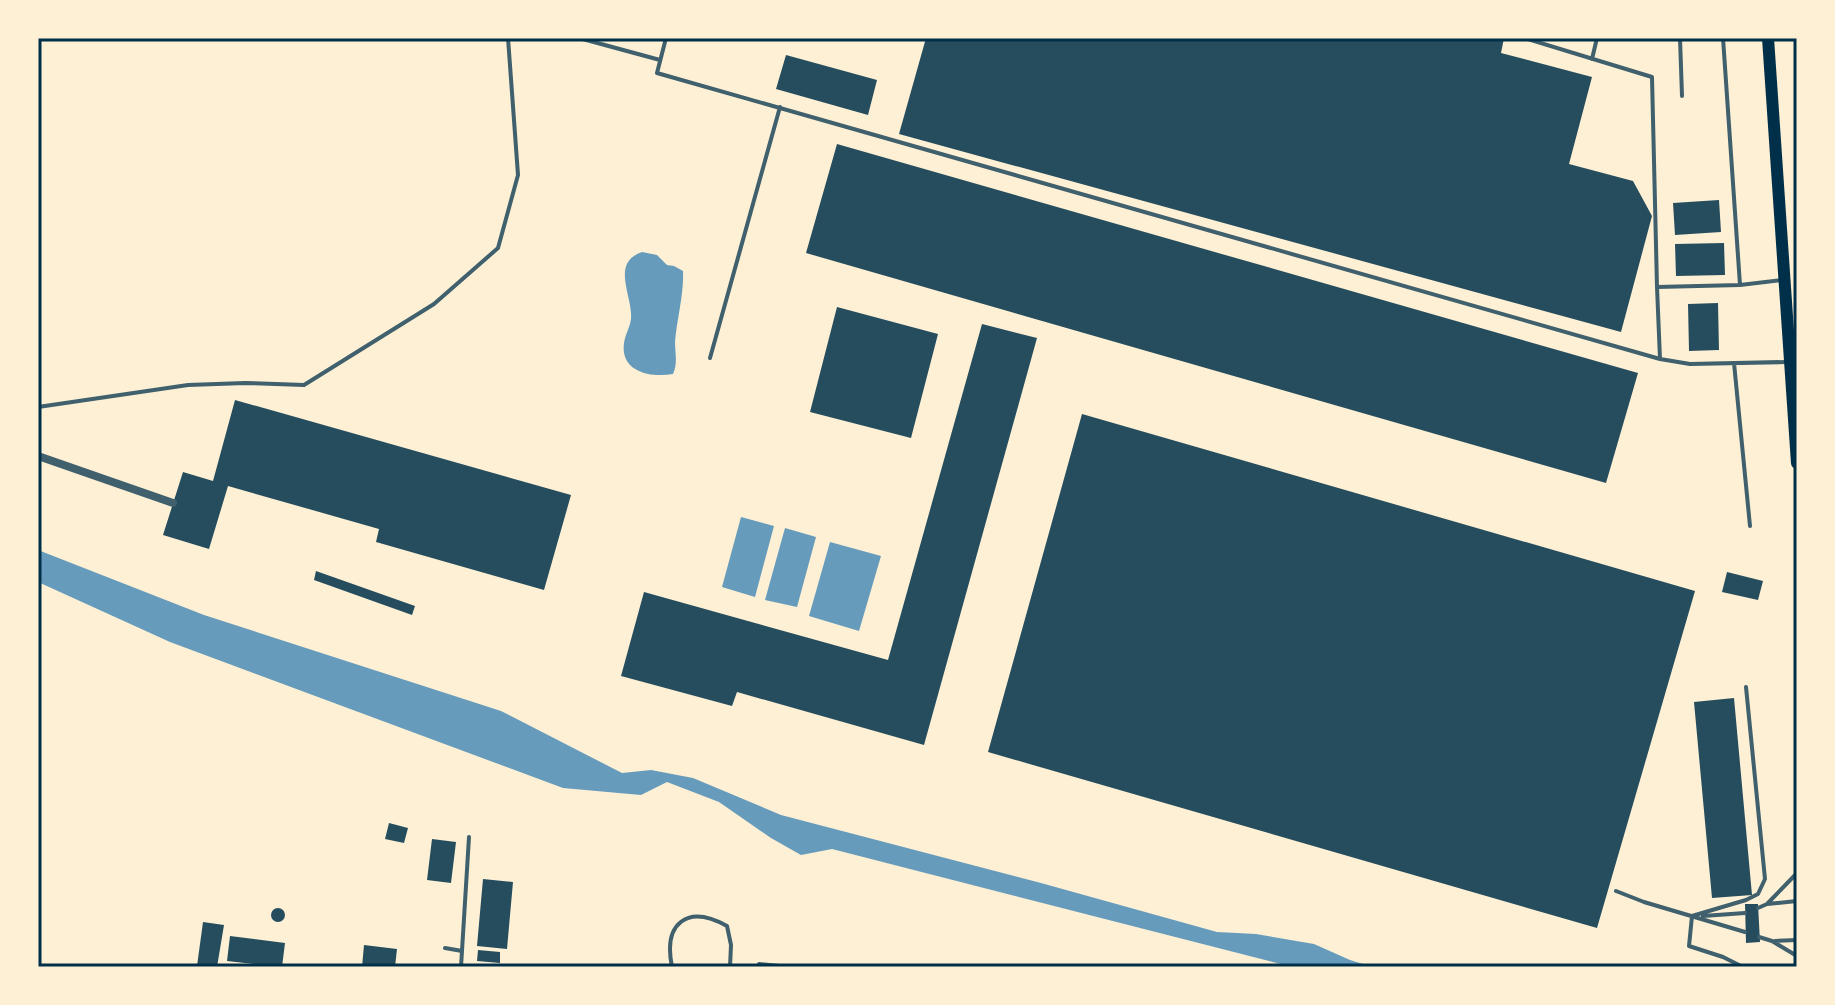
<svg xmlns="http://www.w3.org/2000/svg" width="1835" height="1005" font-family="Commissioner,sans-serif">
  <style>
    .water { fill: #669bbc }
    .building { fill: #264d5e }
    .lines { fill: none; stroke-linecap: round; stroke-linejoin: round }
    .service { stroke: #3f606c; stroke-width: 4 }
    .minor { stroke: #3f606c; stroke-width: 8 }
    .secondary { stroke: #003049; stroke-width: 12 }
    .neatline { fill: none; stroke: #003049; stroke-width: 3 }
  </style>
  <rect width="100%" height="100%" fill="#fdf0d5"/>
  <path class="water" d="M642,252l15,3 10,10 7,1 9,5c1,24 -6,47 -8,71 0,11 3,21 -2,32 -22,4 -53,-2 -49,-31 1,-8 6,-16 7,-24 2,-23 -21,-56 11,-67z
    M741,517l33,9 -19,71 -33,-10z
    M785,528l31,9 -19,70 -32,-7z
    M830,542l51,14 -22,75 -50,-15z
    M38,550l166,65 297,96 121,62 29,-3 42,8 88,37 260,68 176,49 39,2 58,10 36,16 23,7h-81l-460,-118 -31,6 -30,-17 -52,-36 -52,-20 -26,13 -78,-7 -393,-146 -132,-60z"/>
  <path class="building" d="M926,38h578l-3,15 91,24 -23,87 64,17 19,35 -31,116 -722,-198z
    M786,55l91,25 -9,35 -92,-26z
    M837,144l801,229 -32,110 -800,-230z
    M1719,200l2,32 -46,3 -2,-32z
    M1724,243l1,32 -49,1 -1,-32z
    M1718,303l1,47 -30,1 -1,-47z
    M837,307l101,27 -27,104 -101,-26z
    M982,324l55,14 -113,407 -187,-53 -5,14 -111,-30 23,-84 244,68z
    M235,400l336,95 -27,95 -168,-48 3,-13 -151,-43 -19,63 -46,-14 20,-63 30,9z
    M1082,414l613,177 -98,337 -609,-176z
    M316,571l99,35 -3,9 -98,-35z
    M1727,572l36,9 -5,19 -36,-8z
    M1734,698l18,197 -40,3 -18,-196z
    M389,823l19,5 -4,15 -19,-4z
    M432,839l24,3 -5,41 -24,-3z
    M483,879l30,3 -6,67 -30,-3z
    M1745,904h13l2,38 -14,1z
    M271 915a7 7 0 1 1 14 0a7 7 0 1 1-14 0Z
    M203,922l21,3 -7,42 -20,-1z
    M230,936l55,7 -3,24 -55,-6z
    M364,945l33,4 -2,18h-33z
    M478,950l22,2v11l-23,-2z"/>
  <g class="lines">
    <path class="service" d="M579,38l81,22
      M666,38l-9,35 1003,286 30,5 96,-2
      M1524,38l128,39 5,210 83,-2 42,-5
      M1680,38l2,58
      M1723,38l17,247
      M1592,59l5,-21
      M1657,287l3,72
      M710,358l70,-251
      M1734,363l16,163
      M38,407l150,-22 57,-2 59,2 130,-81 64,-56 20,-73 -10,-137
      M1616,891l28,11 101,30
      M1767,904l30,-31
      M1758,908l9,-4 30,-3
      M1692,916l54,-16 12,-6 7,-15 -19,-192
      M1692,916l-3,30 34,11 20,10
      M1703,916l42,-3
      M1759,937l13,4 25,15
      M1775,941l22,-1
      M445,948l17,3
      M461,967l8,-130
      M672,967c-9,-44 15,-63 55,-41l4,19 -1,22
      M759,967v-3l30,3"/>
    <path class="minor" d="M38,456l135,47"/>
    <path class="secondary" d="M1768,38l29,425"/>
  </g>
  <rect width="1835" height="1005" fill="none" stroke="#fdf0d5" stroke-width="80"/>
  <rect x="40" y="40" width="1755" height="925" class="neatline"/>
</svg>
